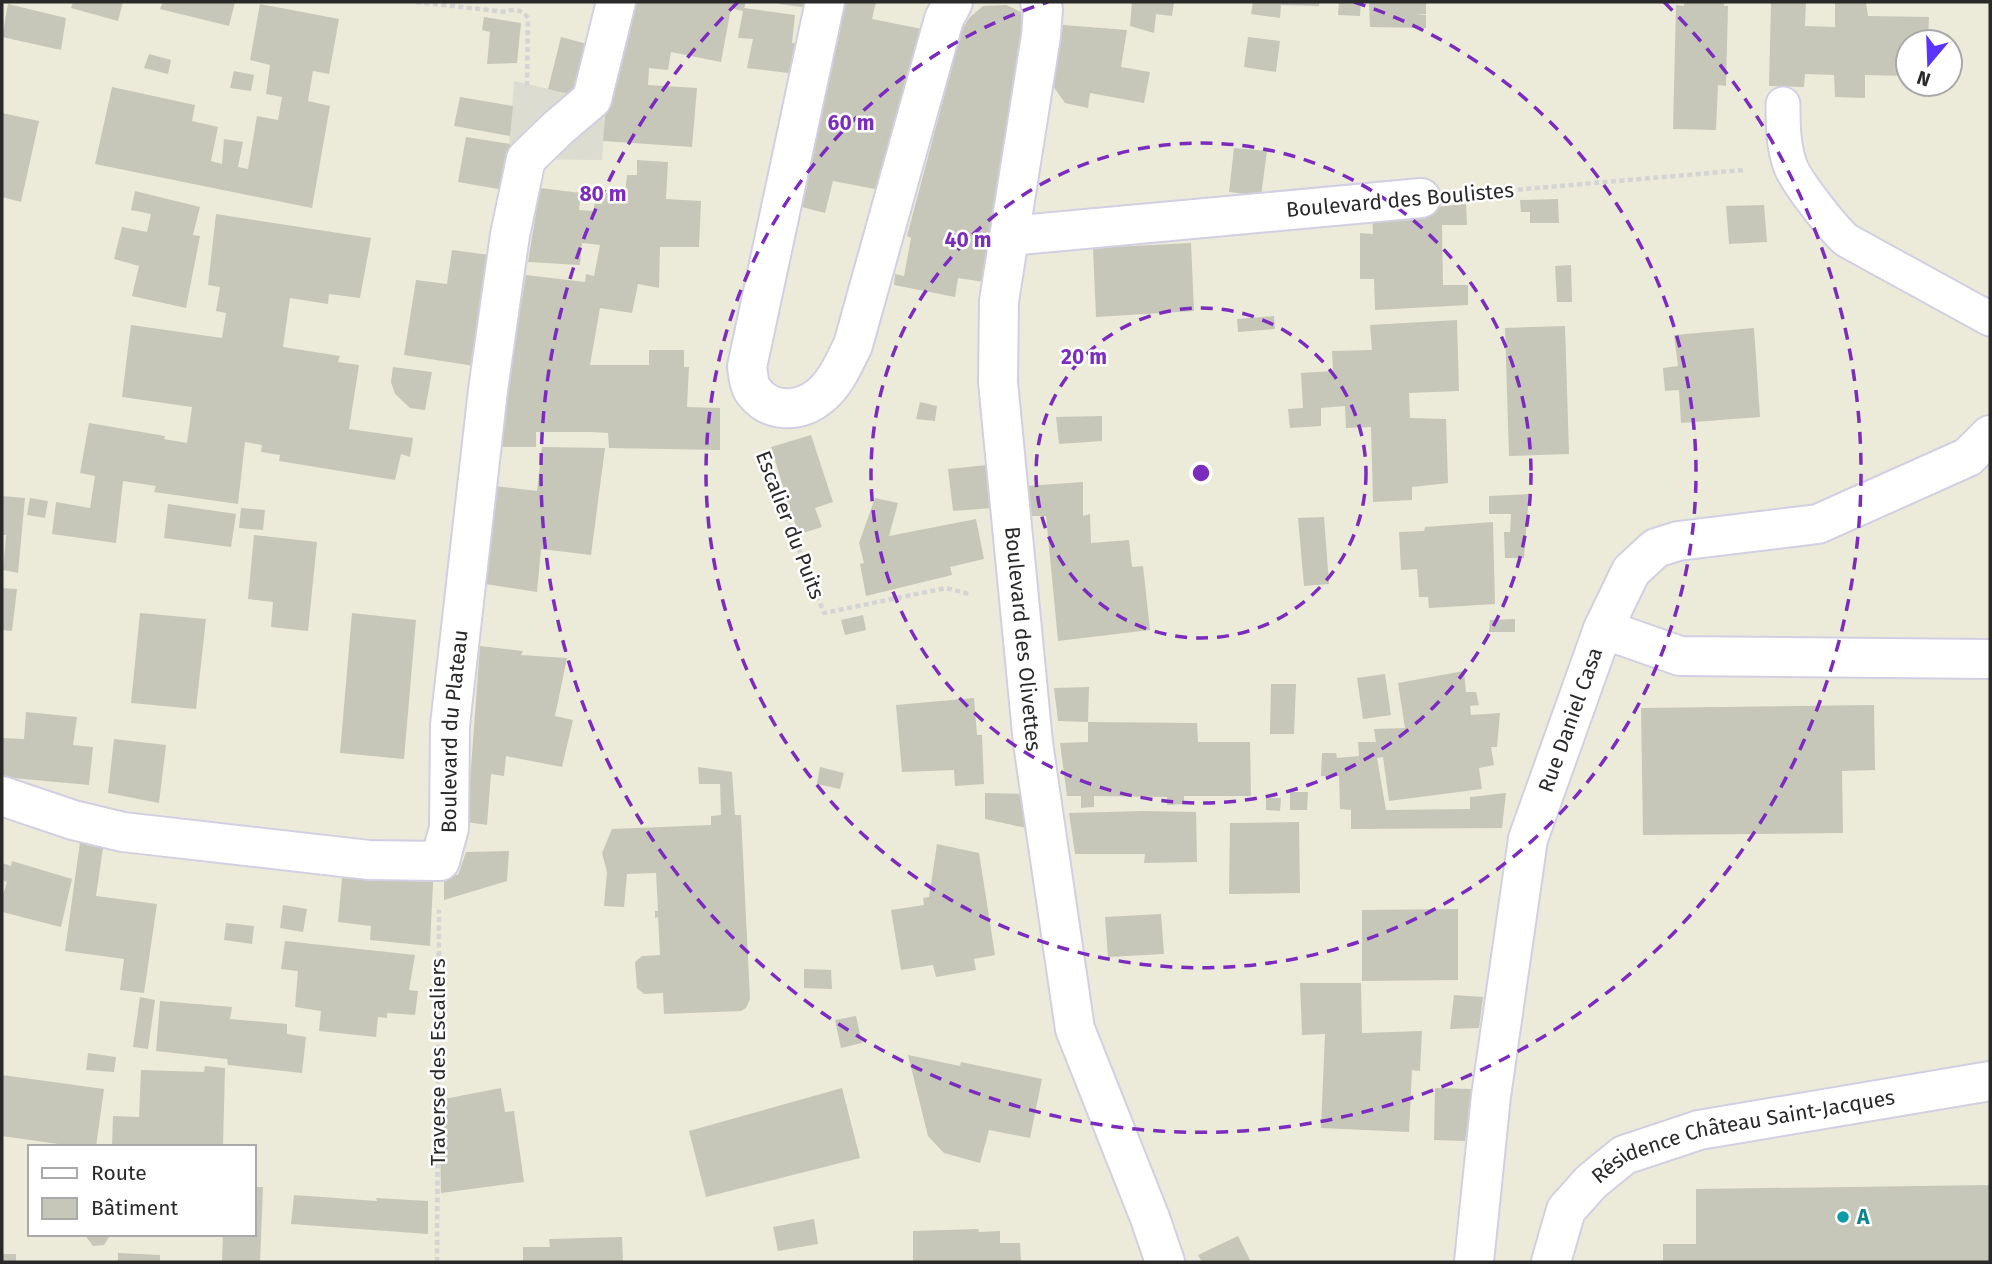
<svg xmlns="http://www.w3.org/2000/svg" width="1992" height="1264" font-family="'Fira Sans',sans-serif">
  <style>
    .plaza { fill: #dcdcd0 }
    .building { fill: #c7c7b9 }
    .lines { fill: none; stroke-linecap: round; stroke-linejoin: round }
    .service-casing { stroke: #d2cfe3; stroke-width: 37 }
    .minor-casing { stroke: #d2cfe3; stroke-width: 42 }
    .path { stroke: #d4d4d4; stroke-width: 4.5; stroke-dasharray: 5 3.5; stroke-linecap: butt }
    .service { stroke: #fff; stroke-width: 33 }
    .minor { stroke: #fff; stroke-width: 38 }
    .ring { fill: none; stroke: #7b2cbf; stroke-width: 3.5; stroke-dasharray: 12 9 }
    .culture-dot { fill: #0f9aa8; stroke: #fff; stroke-width: 2.5 }
    .labels { text-anchor: middle; stroke-width: 5; stroke-linejoin: round; paint-order: stroke }
    .street-label { font-size: 21px; fill: #292929; stroke: #fff }
    .culture-label { font-size: 21px; font-weight: bold; fill: #0d838f; stroke: #fff; text-anchor: start }
    .centre { fill: #7b2cbf; stroke: #fff; stroke-width: 3.5 }
    .ring-label { font-size: 21px; text-anchor: middle; font-weight: bold; fill: #7b2cbf; stroke: #fff; stroke-width: 5; stroke-linejoin: round; paint-order: stroke }
  </style>
  <rect width="100%" height="100%" fill="#ecebd9"/>
  <path class="plaza" d="M514,81l92,21 -4,58 -94,-1z"/>
  <path class="building" d="M73,2h50l-5,19 -47,-13z
    M163,2h72l-6,24 -69,-17z
    M630,2h116l-2,6 51,7 -3,28 10,1 -6,30 -49,-6 6,-29 -15,-1 5,-27 -12,-3 -10,54 -50,-10 -3,18 -19,-2 -1,17 49,3 -5,59 -89,-6 5,-59z
    M779,2h31l-1,6 -30,-4z
    M844,2h32l-4,17 50,10 -19,86 -6,-1 -17,76 -47,-9 -8,32 -27,-7 7,-37 4,1z
    M1132,2h42l-2,14 -16,-2 -2,19 -24,-7z
    M1253,2h66v4l-38,-1 -1,13 -29,-4z
    M1339,2h22l-1,14 -22,-1z
    M1369,2h57v12h-9l9,1v13l-56,-1z
    M1684,2h40v4h4l-2,80 -8,-1 -2,45 -43,-1 3,-124 8,1z
    M1771,2h35l-1,24 30,1v-24h31l2,13 61,1 -1,25h-20v34l-43,-1v23l-30,-1 -1,-22 -29,-1 -1,13 -35,-1z
    M8,4l58,14 -5,32 -59,-13z
    M260,4l79,15 -10,55 -16,-3 -5,30 22,5 -18,102 -217,-44 17,-77 83,18 -3,16 26,6 -7,34 11,3 2,-25 19,3 -5,25 10,2 9,-53 21,4 4,-23 -16,-3 4,-29 -20,-5z
    M1006,5l15,7 2,17 -39,253 -26,-4 -3,19 -61,-12 1,-11 9,2 7,-38 -4,-2 55,-207 8,-12 13,-11z
    M484,17l37,6 -4,40 -30,1 3,-32 -8,-2z
    M1063,25l64,5 -6,37 29,5 -6,31 -54,-10 -2,15 -23,-5 -12,-17z
    M561,37l26,7 -14,51 -25,-6z
    M1248,37l32,4 -4,31 -32,-5z
    M149,54l22,6 -3,14 -24,-6z
    M234,71l20,4 -3,16 -21,-3z
    M460,97l53,9 -3,30 -56,-10z
    M2,113l37,8 -18,81 -19,-5z
    M466,137l44,7 -6,46 -46,-8z
    M1234,148l33,3 -6,45 -32,-4z
    M637,160l31,2 -2,37 35,2 -2,46h-39l-1,41 -21,-4 -6,29 -32,-5 -10,57h59v-15h35v17h5l-2,40 33,1v42l-111,-2 -1,-15 -16,-1h-56v15h-36l6,-51 20,-121 59,7 1,-8 8,2 6,-31 -18,-2 -2,22 -52,-3 12,-74 41,5 -2,17 14,1 2,-8 7,1 2,-11 21,1 2,-19h10z
    M135,191l65,16 -7,28 7,1 -14,72 -54,-12 7,-30 -25,-7 8,-32 25,5 4,-18 -20,-4z
    M1558,199l1,24h-29v-11h-9l-1,-12z
    M1466,204l1,21h-25l1,60h25v20l-93,5 -1,-31h-14v-46l13,1 -1,-21z
    M1764,205l3,37 -38,2 -3,-38z
    M216,214l155,24 -11,60 -31,-4 -1,10 -38,-6 -7,49 57,9 -2,6 21,3 -10,64 64,9 -3,19 -9,-3 -6,26 -116,-19 1,-6 -19,-3 1,-7 -17,-3 -7,62 -84,-12 2,-6 -33,-5 -7,62 -64,-9 4,-32 34,6 5,-32 -15,-3 9,-50 76,13 -1,3 23,4 5,-36 -70,-10 6,-49 3,-23 91,13 4,-25 -10,-2 4,-24 -12,-2z
    M1191,243l3,68 -98,6 -3,-69z
    M452,250l38,5 -16,111 -70,-11 12,-75 31,4z
    M1571,265l1,37h-15l-2,-36z
    M1274,316l1,13 -37,3 -1,-13z
    M1457,320l2,71 -50,2 1,25 36,1 2,64 -36,4v13l-39,2 -2,-75 -25,1 -1,-22 -24,2v18l-31,2 -2,-19 15,-1 -2,-35 32,-2 -1,-20 40,-1 -2,-25z
    M1565,326l4,128 -60,2 -4,-128z
    M1754,328l6,89 -79,6 -2,-33 -14,1 -2,-23 15,-2 -4,-31z
    M393,367l39,5 -7,38 -15,-2 -15,-14 -4,-12z
    M920,402l17,4 -2,15 -19,-2z
    M1102,416v25l-43,3 -3,-27z
    M811,435l22,67 -18,6 7,19 -22,7 -8,-18 -21,-69z
    M542,447l63,1 -14,107 -50,-6 -4,43 -52,-8 10,-98 42,5z
    M987,465l5,43 -39,3 -5,-42z
    M1083,482v34l7,-2 1,29 38,-3 3,27 11,-1 7,64 -92,11 -12,-125h-14l-6,-30z
    M1529,494l-5,64h-19l-1,-26h6l1,-18h-22v-18z
    M2,496l23,2 -7,75 -15,-3 3,-35h-4z
    M30,498l18,3 -3,17 -18,-3z
    M875,498l23,5 -9,33 87,-17 8,40 -34,8 2,8 -86,21 -6,-32 4,-1 -5,-20z
    M168,504l68,10 -5,33 -67,-9z
    M241,508l24,2 -2,20 -24,-2z
    M1324,517l5,67 -25,2 -6,-68z
    M1493,522l2,82 -66,4 -1,-11h-9l-2,-28 -16,1 -2,-38 25,-1 1,-4z
    M254,535l63,7 -9,89 -37,-4 2,-25 -25,-3z
    M2,588l15,1 -5,42 -10,-1z
    M140,613l66,6 -10,90 -65,-6z
    M352,613l64,7 -12,139 -64,-6z
    M863,615l3,15 -21,5 -4,-15z
    M1515,619v13h-26l1,-12z
    M480,646l43,5 -2,4 46,3 -12,58 18,4 -11,47 -56,-11 -2,20 -13,-2 -4,51 -20,-3z
    M1464,671l2,21h10l3,13 -9,1 1,9 29,-2 -3,34h-6l3,18 -15,3 3,21 -93,12 -6,-44 -6,1 9,52 84,-1v-12l36,-4 -4,35 -151,1v-19l-11,-1 -1,-33h-18l1,-23h14l1,5 22,-2 -1,-14h18l-2,-13 31,-1 -7,-45z
    M1385,674l6,41 -28,4 -6,-41z
    M1271,684h25l-2,50h-24z
    M1089,687l-1,35 -30,-1 -4,-33z
    M974,698l3,37h5l2,49 -29,2 -1,-16 -52,2 -6,-67z
    M1874,705l1,65 -33,1 1,62 -200,2 -2,-127z
    M26,712l51,5 -4,28 20,2 -4,38 -87,-8v-39l22,1z
    M1088,722l109,1 1,19h52l1,54h-67v8l-17,1v-8l-73,-1v11l-13,1v-12h-14l-7,-53 28,-1z
    M114,739l52,6 -7,58 -51,-10z
    M698,767l34,5 3,43h6l9,184 -4,9 -5,3 -77,3 -1,-21 -19,1 -7,-6 -2,-26 7,-6 18,-1 -2,-38 -3,1v-7h3l-2,-38 -29,1 -3,33 -20,-1 3,-34 -5,-19 10,-24 99,-4v-9l10,-1 -1,-31h-21z
    M820,767l24,6 -4,16 -23,-5z
    M1290,792h18l-1,18h-17z
    M985,793l41,1 5,35 -46,-10z
    M1266,798h15l-1,13 -14,-1z
    M1144,811l52,1 1,50 -53,1 1,-9h-70l-6,-41z
    M1299,822l1,71 -71,1 1,-71z
    M80,842l23,6 -7,48 61,8 -13,89 -24,-3 4,-31 -59,-8z
    M937,844l42,9 16,102 -21,4 2,11 -40,7 -3,-12 -32,5 -10,-60 33,-5 -1,-7 6,-1z
    M509,851l-2,30 -63,19v-20l8,-6 6,1 8,-23z
    M12,861l60,18 -11,48 -59,-15v-14l5,-16 -5,-2v-17l9,3z
    M342,878l91,4 -3,64 -60,-6 1,-14 -33,-4z
    M283,905l24,4 -4,23 -23,-4z
    M1458,909v71l-96,1v-71z
    M1161,914l3,40 -56,3 -3,-40z
    M226,923l28,3 -2,18 -28,-4z
    M285,941l130,14 -6,35 9,1 -3,24 -28,-2v5l-9,-1 -2,20 -57,-6 2,-20 -26,-4 3,-36 -17,-2z
    M804,969l27,1 1,19 -28,-1z
    M1300,983h61l1,50 60,-2 -2,40 -8,-1 -3,62 -88,-4 4,-94 -23,1z
    M1454,995l29,2 -4,31 -29,1z
    M140,997l15,3 -7,49 -15,-2z
    M160,1001l72,6 -2,12 57,5v10l19,3 -4,36 -74,-8 -1,-6 -71,-8z
    M856,1016l6,27 -21,5 -6,-28z
    M88,1053l28,4 -2,15 -28,-2z
    M908,1055l52,11 1,-4 81,17 -12,59 -41,-8 -9,33 -36,-10 -16,-17z
    M205,1066l20,2 -2,79h-111l1,-31 26,1 2,-47 63,2z
    M2,1075l102,14 -8,58h-17l-77,-11z
    M501,1088l4,24 9,-1 10,71 -83,11 -2,-93z
    M842,1088l18,70 -154,39 -17,-66z
    M1435,1088l38,1 -8,52 -31,-1z
    M1990,1185v77h-327v-18h33v-55z
    M254,1187h9l-3,75h-38l1,-28h31z
    M294,1195l83,6 -1,-3 52,3v33l-137,-10z
    M814,1219l4,25 -40,7 -5,-24z
    M978,1229l1,3 21,-1v12h20l1,19h-108v-31z
    M85,1235l24,2 -5,8 -11,1z
    M1238,1236l13,26h-49l-4,-7z
    M622,1237l1,25h-100v-15h27l-1,-8z
    M118,1253l42,2v7h-42z
    M2,1254h14v8h-14z"/>
  <g class="lines">
    <g class="service-casing">
      <path id="service" d="M1783,104c0,20 0,41 7,61 6,17 42,62 56,75l144,79"/>
    </g>
    <g class="minor-casing">
      <g id="minor">
        <path d="M825,2l-78,365c1,7 2,17 5,22 16,25 47,24 68,7 16,-13 24,-33 33,-51l91,-326 9,-17"/>
        <path id="s1" d="M1040,2l3,7 -2,27 -42,265 -1,81 35,361 42,286 75,189 15,44"/>
        <path d="M1010,236l411,-38"/>
        <path d="M1603,629l77,27 310,3"/>
        <path id="s2" d="M2,796l71,24 50,12 246,28 71,1 9,-33 1,-103 38,-335 22,-155 16,-76 32,-31 34,-29 24,-97"/>
        <path id="s3" d="M1474,1262l17,-166 37,-257 75,-210 28,-58 25,-23 22,-7 140,-17 150,-67 22,-22"/>
        <path id="s4" d="M1551,1262l15,-52 25,-28 33,-27 75,-25 291,-49"/>
      </g>
    </g>
    <path class="path" d="M416,2l90,10c9,-4 16,-2 22,6l-1,66 3,4
      M1467,194l277,-24
      M761,453l63,160 122,-25 23,6
      M437,1262l2,-352"/>
    <use href="#service" class="service"/>
    <use href="#minor" class="minor"/>
  </g>
  <g class="ring">
    <circle cx="1201" cy="473" r="165"/>
    <circle cx="1201" cy="473" r="330"/>
    <path d="M1354 2A495 495 0 1 1 1048 2"/>
    <path d="M1664 2A660 660 0 1 1 738 2"/>
  </g>
  <circle class="culture-dot" cx="1843" cy="1217" r="7"/>
  <g class="labels">
    <g class="street-label">
      <text transform="translate(1400 200) rotate(-5)" y="7">Boulevard des Boulistes</text>
      <text transform="translate(790 525) rotate(69)" y="7">Escalier du Puits</text>
      <text dy="7" stroke="none"><textPath href="#s1" startOffset="642">Boulevard des Olivettes</textPath></text>
      <text dy="7" stroke="none"><textPath href="#s3" startOffset="553">Rue Daniel Casa</textPath></text>
      <text dy="7" stroke="none"><textPath href="#s2" startOffset="576">Boulevard du Plateau</textPath></text>
      <text transform="translate(438 1062) rotate(-90)" y="7">Traverse des Escaliers</text>
      <text dy="7" stroke="none"><textPath href="#s4" startOffset="254">Résidence Château Saint-Jacques</textPath></text>
    </g>
    <g class="culture-label">
      <text x="1857" y="1224">A</text>
    </g>
  </g>
  <circle cx="1201" cy="473" r="10" class="centre"/>
  <g class="ring-label">
    <text x="851" y="130">60 m</text>
    <text x="603" y="201">80 m</text>
    <text x="968" y="247">40 m</text>
    <text x="1084" y="364">20 m</text>
  </g>
  <rect width="1992" height="1264" fill="none" stroke="#292929" stroke-width="7"/>
  <rect x="28" y="1145" width="228" height="91" fill="#ffffff" stroke="#a9a9a9" stroke-width="2"/>
  <rect x="42" y="1168" width="35" height="10" fill="#ffffff" stroke="#a9a9a9" stroke-width="2"/>
  <text x="91" y="1180" font-size="21" fill="#292929">Route</text>
  <rect x="42" y="1198" width="35" height="21" fill="#c7c7b9" stroke="#a9a9a9" stroke-width="2"/>
  <text x="91" y="1215" font-size="21" fill="#292929">Bâtiment</text>
  <g transform="translate(1929 63) rotate(199)"><circle r="33" fill="#ffffff" stroke="#a9a9a9" stroke-width="2"/>
  <path d="M0-5L12 26L0 18L-12 26Z" fill="#5b33ff"/>
  <text y="-10" font-size="19" font-weight="bold" text-anchor="middle" fill="#292929">N</text>
  </g>
</svg>
